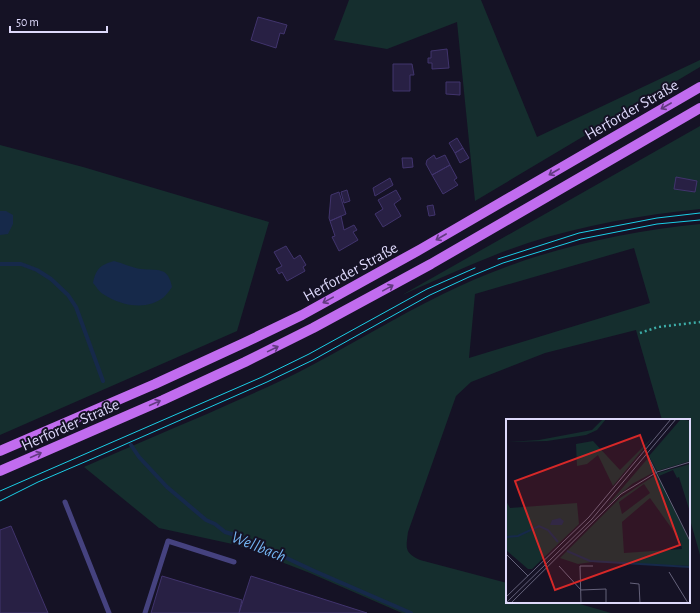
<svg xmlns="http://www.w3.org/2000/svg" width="700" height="613" font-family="'Alegreya Sans',sans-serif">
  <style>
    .green { fill: #152e2e; fill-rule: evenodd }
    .water { fill: #16294a }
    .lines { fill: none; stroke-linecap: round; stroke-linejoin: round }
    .stream { stroke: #16294a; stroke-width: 4 }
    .building { fill: #282044; stroke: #41346d }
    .path { stroke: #3daca7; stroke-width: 2.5; stroke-dasharray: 2 3; stroke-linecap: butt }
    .service { stroke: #45427f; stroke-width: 5 }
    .primary { stroke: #c16cef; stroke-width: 10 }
    .tram { stroke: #1acee6; stroke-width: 1 }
    .oneway { stroke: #623a80 }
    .labels { text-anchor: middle; stroke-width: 4; stroke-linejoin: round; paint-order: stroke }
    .street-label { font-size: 16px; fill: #ded9fb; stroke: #151225 }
    .water-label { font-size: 17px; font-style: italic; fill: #73b3f0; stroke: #151225 }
    .inset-river { fill: none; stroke: #16294a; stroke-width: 2 }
    .inset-road { fill: none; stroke: #65627b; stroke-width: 1 }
    .view { fill: #d62828; fill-opacity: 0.15; stroke: #d62828; stroke-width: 2 }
    .inset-edge { fill: none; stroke: #ded9fb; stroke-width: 2 }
  </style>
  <rect width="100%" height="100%" fill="#151225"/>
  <path class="green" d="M349,0h132l56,137 163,-77v7l-225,134 -18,-179 -70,27 -53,-9z
    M700,126v83c-59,6 -116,16 -172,34 -43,14 -84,34 -126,52z
    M0,145l83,22 186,55 -32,109 -237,104z
    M700,224v331l-11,-39v-96h-27l-26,-90 -91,23 -74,29 -15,14 -48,136c-2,16 -4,21 12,28l87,23v19h66l38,11h-209l-92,-40 -73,-28 -78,-17 -75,-61c41,-18 82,-36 123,-53 31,-14 62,-27 92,-42 48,-25 95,-54 144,-78 80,-40 168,-61 257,-70zM634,248l16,55 -181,55 6,-64z"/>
  <path class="water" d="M0,211h6l7,4v9l-5,10 -8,1z
    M114,261c9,2 18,7 27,8 17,2 27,-3 31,18 -2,3 -5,7 -8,10 -17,14 -43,9 -61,-3 -4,-2 -7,-8 -10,-11 3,-14 7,-18 21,-22z"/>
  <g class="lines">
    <path class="stream" d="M0,264h21l16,6 14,9 17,16 8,12 27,74
      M131,445l8,12 28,30 39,33 9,4 10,8 17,5 70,33 99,43"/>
  </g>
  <path class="building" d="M258,17l29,8 -3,9 -4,-1 -4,15 -25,-8z
    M447,49l2,19 -17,1v-6h-4v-5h3v-7z
    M393,64h19l2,11h-4v16h-17z
    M446,82h14v13l-14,-1z
    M457,138l6,10 -8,5 -6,-10z
    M463,148l6,10 -9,5 -5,-10z
    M434,155l2,4 9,-4 5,10 -18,10 -6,-11 1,-4z
    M402,158h10l1,9 -10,1z
    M450,165l7,13 -3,2 4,5 -15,9 -11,-19z
    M676,177l21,4 -2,11 -21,-3z
    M390,178l3,7 -18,11 -2,-8z
    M347,190l3,11 -6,2 -3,-11z
    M396,190l5,9 -7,5 7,12 -18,11 -8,-13 8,-5 -5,-9z
    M339,192l7,22 -16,7 -1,-3 2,-23z
    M433,205l2,10 -6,1 -2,-10z
    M341,216l3,14 10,-5 3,5 -4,2 5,8 -19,11 -7,-14 3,-1 -5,-15z
    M286,246l8,13 6,-4 6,10 -3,2 2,4 -18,10 -5,-9 -3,2 -3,-5 6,-3 -8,-14z
    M11,526l37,87h-48v-83z
    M162,576l80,24 -3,13h-88z
    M251,576l116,37h-128z"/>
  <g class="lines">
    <path class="path" d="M640,333l18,-6 42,-5"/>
    <path class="service" d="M65,502l44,111
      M145,613l23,-72 66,21"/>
    <path class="primary" d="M0,451l155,-67 91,-42 56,-27 119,-66 279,-162
      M0,471l163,-71 82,-38 68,-34 118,-64 269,-156"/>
    <path class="tram" d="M498,259l81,-26 78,-15 43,-5
      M0,491l262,-114 47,-23 118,-65 48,-21
      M0,501l38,-19 56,-24 173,-76 46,-22 117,-65 39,-18 34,-14 78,-24 76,-15 43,-4"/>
  </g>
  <defs><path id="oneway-shaft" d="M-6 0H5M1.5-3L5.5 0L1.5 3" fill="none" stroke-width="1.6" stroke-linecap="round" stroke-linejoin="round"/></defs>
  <g class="oneway">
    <use href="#oneway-shaft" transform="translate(666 106) rotate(150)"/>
    <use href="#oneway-shaft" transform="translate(554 172) rotate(150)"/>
    <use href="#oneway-shaft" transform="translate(441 237) rotate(150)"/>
    <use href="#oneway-shaft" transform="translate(388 288) rotate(-29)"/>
    <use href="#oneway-shaft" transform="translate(328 300) rotate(151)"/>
    <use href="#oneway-shaft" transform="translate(273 349) rotate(-26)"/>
    <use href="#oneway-shaft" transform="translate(155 403) rotate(-24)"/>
    <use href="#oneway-shaft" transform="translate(36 455) rotate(-24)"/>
  </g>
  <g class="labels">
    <g class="street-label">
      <text transform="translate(631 109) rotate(-30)" y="6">Herforder Straße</text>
      <text transform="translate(350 271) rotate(-29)" y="6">Herforder Straße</text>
      <text transform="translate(70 424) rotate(-24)" y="6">Herforder Straße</text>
    </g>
    <g class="water-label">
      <text transform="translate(259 546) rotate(22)" y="6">Wellbach</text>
    </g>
  </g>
  <g transform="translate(506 419)">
    <rect width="184" height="184" fill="#151225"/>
    <path d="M97,0h3l-9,11 -11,5 -39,6 -41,1 33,-2 53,-10zM175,0l9,2v40l-33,10 -8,-15zM147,18l-40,49 -15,-31 -11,9 -10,2 -1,-22 17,-3 27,29zM143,38l7,14 -24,13 -26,23zM184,45v48l-11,-35 -2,1 -4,-8 -14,6 -1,-3zM151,55l33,68v24l-98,-4 -14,2 -18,-6 60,-60zM138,65l6,9 -28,21 -3,-12zM144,79l30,42 2,9 -58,4 -2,-31zM0,82l4,7 67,-5 2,21 -47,45h-4l-22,-19z" fill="#152e2e" fill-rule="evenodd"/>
    <path d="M54,99l4,3 -2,4h-12l2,-5z" fill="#16294a"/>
    <path class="inset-river" d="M0,118l12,-1 21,-10 9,4 10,12M61,132l23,10 100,6"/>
    <path class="inset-road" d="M141,35l43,87M0,135l22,22M53,147l22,24 25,-1v14M163,153l19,31M124,164l9,1 1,19M0,178l83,-80 82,-98M0,184l86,-84 84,-100M5,184l110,-109 36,-22 33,-10M75,184l-1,-37h13"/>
    <path class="view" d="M134,16l40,110 -125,45 -40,-109z"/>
    <rect width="184" height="184" class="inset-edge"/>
  </g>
  <path d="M10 26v6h97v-6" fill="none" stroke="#ded9fb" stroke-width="2"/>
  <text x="16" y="26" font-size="12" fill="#ded9fb" stroke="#151225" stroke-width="3" paint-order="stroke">50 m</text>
</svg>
